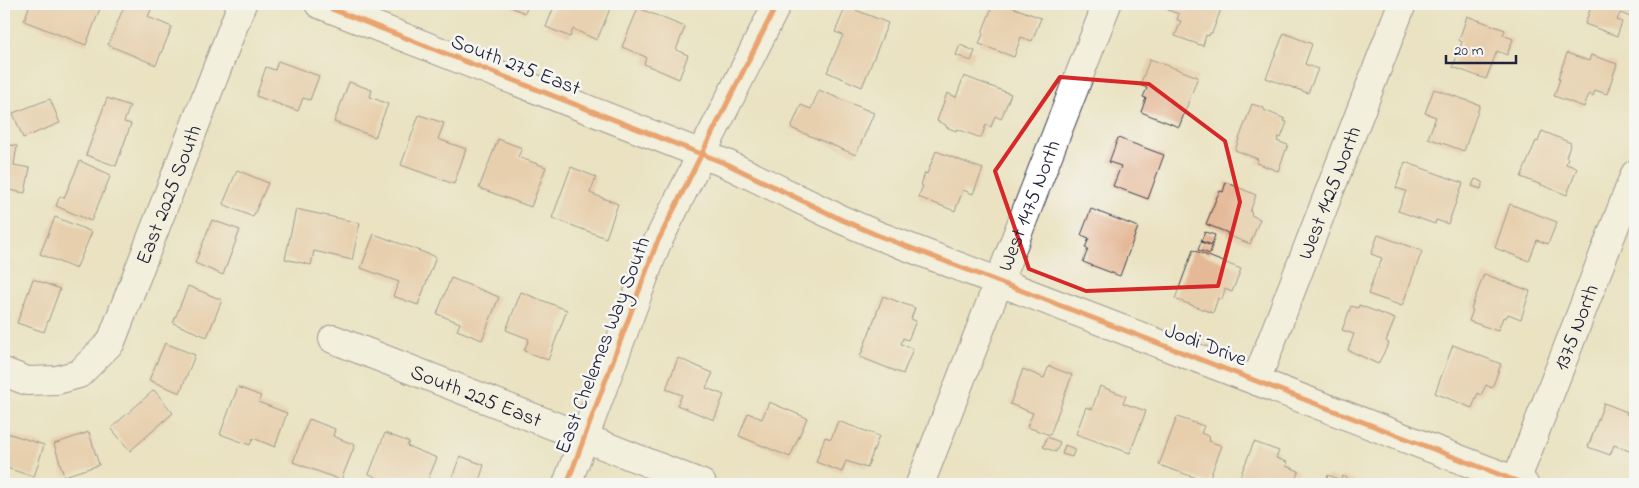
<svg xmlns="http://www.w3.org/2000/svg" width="1639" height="488" font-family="'Indie Flower',sans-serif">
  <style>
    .building { fill: #e5b998 }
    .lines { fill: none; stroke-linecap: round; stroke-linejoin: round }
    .minor-casing { stroke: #403f4f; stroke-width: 30 }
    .minor { stroke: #fff; stroke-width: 28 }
    .cycleway-casing { stroke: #f6f6f2; stroke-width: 8 }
    .cycleway { stroke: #e8590c; stroke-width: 5 }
    .marked { fill: none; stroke: #d62828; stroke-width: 4; stroke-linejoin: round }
    .labels { text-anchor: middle; stroke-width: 5; stroke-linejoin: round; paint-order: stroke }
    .street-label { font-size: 21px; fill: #22223b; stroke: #f6f6f2 }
  </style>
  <rect width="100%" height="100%" fill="#f6f6f2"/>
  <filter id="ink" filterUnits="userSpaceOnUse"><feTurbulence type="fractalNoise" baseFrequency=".02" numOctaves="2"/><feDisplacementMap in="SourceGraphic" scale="10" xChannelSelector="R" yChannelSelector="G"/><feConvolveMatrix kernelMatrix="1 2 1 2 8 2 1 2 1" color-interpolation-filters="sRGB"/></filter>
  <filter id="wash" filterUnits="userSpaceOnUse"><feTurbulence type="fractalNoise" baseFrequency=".0096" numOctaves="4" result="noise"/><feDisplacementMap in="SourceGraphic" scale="20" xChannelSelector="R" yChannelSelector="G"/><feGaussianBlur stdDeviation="1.12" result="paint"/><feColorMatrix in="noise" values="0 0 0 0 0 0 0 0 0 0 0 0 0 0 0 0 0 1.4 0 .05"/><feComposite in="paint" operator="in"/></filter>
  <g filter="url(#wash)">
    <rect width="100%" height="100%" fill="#eae2c1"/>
    <g id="blocks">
      <path class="building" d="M30,4h67l4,2 -15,39 -62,-24z
        M125,4h20l7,3 -4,10 24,10 -16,38 -48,-20z
        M503,4h26l-4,9z
        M555,4h57l-15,36 -24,-11 -3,8 -24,-10z
        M993,4h11l37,14 -9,23 -11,-4 -7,20 -35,-13 4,-10 -1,-1z
        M1171,4h52l-11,29h-2l-1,3 -3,-1 -3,11 -28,-10 6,-15 -4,-1 2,-6 -11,-4z
        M1592,4h43v10h-2l-2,3 -11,-4 -3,7 5,2 -5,14 -32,-12z
        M846,6l42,17 -26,64 -35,-15 16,-37 -8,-3z
        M638,8l47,19 -9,23 12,5 -9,24 -35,-15 2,-7 -24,-10z
        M1467,16l38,14 -2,5 10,4 -6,16 -10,-4 -11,28 -33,-12 9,-25 -3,-2z
        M1284,33l28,11 -7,20 13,5 -10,24 -42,-15z
        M960,45l15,6 -4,10 -15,-6z
        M1567,53l22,8 2,-6 26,9 -10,30 -12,-4 -2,6 -4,-2 -5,13 -30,-11 6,-17 -2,-1z
        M1150,59l48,18 -19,50 -38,-15 5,-14 -3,-1 4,-9 -7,-3z
        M278,61l41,15 -9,24 -7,-2 -5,13 -42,-15 10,-29 9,3z
        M964,76l47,18 -10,25 -6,-3 -4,11 -5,-2 -5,13 -24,-9 -1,2 -10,-4v-2l-9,-4 10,-28 9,4z
        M349,82l23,8 -2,7 18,7 -13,33 -41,-15z
        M1434,89l46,16 -16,46 -36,-13 8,-21 -11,-4z
        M819,90l55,23 -18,42 -65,-27 10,-23 10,4z
        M107,98l23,8 -6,16 7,2 -15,42 -30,-11z
        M50,99l10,24 -37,15 -10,-25z
        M1252,104l12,4v2l21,9 -1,2 3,1 -6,16 -3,-1 -1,4 11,4 -10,26 -22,-8 2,-4 -23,-9z
        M419,115l25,8 -6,16 28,10 -12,35 -53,-19z
        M1542,131l29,12 -5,14 2,1 -2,6 11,4 -10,27 -46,-18 15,-36 2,1z
        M1118,138l46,17 -16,44 -35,-13 8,-20 -12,-4z
        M498,139l24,9 -4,9 28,10 -15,40 -52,-19z
        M4,144l13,2 -3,19 16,3 -5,25 -21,-4z
        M936,151l47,18 -10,25 -10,-4 -8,21 -37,-14 5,-11 -2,-1 4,-12 2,1z
        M80,161l31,14 -20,46 -35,-15 4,-10 4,2z
        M1405,162l58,21 -15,41 -12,-4 -1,4 -37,-13 8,-20 -10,-3z
        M571,167l25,10 -6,16 28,11 -12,34 -54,-20z
        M237,170l31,13 -15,34 -30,-13z
        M1475,179l8,3 -2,7 -9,-3z
        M1226,182l30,13 -6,17 2,1 -1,2 9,4 -10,25 -23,-9 1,-2 -22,-9 10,-25 4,-8 3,1z
        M1510,204l47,18 -9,22 -11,-4 -8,21 -34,-13z
        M296,209l64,14 -8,37 -38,-9 -3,14 -26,-6z
        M1091,209l47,18 -18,49 -37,-14 5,-13 -3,-1 4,-10 -8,-3z
        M55,217l37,15 -16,37 -36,-15z
        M212,220l28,10 -17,45 -28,-12z
        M1205,232l10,3 -3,10 -11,-4z
        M374,234l62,23 -18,48 -25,-9 6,-14 -38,-14z
        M1378,235l44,16 -20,55 -34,-12 9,-26 1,1 4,-11 -11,-4z
        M1201,242l11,4 -2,8 -12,-4z
        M1193,250l48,19 -9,23 -7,-3 -3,11 -4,-2 -5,15 -38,-14z
        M1484,274l46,17 -9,28 -13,-5 -2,4 -3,-1 -5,14 -29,-10 4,-11 -2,-1z
        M451,278l48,19 -17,43 -25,-10 3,-7 -23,-9z
        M33,279l27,10 -16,43 -27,-9z
        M188,286l34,14 -15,37 -34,-14z
        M521,292l46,18 -19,50 -24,-9 5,-12 -23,-9z
        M883,296l32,12 -4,11 5,2 -8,19 -5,-2 -2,6 12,5 -10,25 -43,-17z
        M1359,305l36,14 -9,22 3,2 -11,21 -30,-14 6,-16 -12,-4 9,-24 7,2z
        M165,343l30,12 -15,38 -31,-13z
        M1453,345l48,19 -9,24 -6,-3 -5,10 -3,-2 -6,15 -37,-15z
        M678,358l35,15 -7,15 18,7 -10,25 -37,-15 5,-10 -16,-6z
        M1049,366l23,9 -22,60 -23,-8 6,-14 -23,-9 13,-35 21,9z
        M1100,386l26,10 -3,7 23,8 -16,42 -54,-19 10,-27 6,2z
        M238,387l23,9 -3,6 29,11 -12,34 -22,-9 -3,7 -30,-11z
        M154,390l19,23 -43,38 -19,-23z
        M769,402l38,16 -17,39 -51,-21 9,-23 14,6z
        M1604,403l23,9 -1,2 9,3v27l-3,8 -18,-7 -4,10 -22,-8z
        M1177,417l27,9 -3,7 9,4 -1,4 13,5 -14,36 -49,-17z
        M309,419l26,10 -2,7 22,9 -14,35 -48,-18z
        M838,421l41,15 -12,32 -21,-7 -4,11 -26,-10 9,-25 6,2z
        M4,432l40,13 -10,32 -30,-10z
        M89,432l10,33 -35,11 -10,-32z
        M385,433l24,9 -2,4 30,12 -11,26h-50l2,-6 -9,-4z
        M1047,437l13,5 -4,10 -13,-5z
        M1254,442l25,9 -3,7 11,4 -1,4 13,5 -6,13h-56z
        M1065,445l10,4 -3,8 -10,-3z
        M460,456l24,9 -5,16 8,3h-37z
        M1328,475l13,5 1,-4 21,8h-38z"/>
    </g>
  </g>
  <g filter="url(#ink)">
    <use href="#blocks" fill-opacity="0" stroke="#403f4f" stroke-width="1"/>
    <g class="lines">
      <g class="minor-casing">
        <g id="minor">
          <path d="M319,4l408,160 113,55 37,16 647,249"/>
          <path id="s1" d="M333,339l369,145"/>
          <path id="s2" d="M4,372l23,9 30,-1 22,-6 32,-32 131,-338"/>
          <path id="s3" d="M1256,381l146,-377"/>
          <path id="s4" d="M1516,481l119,-307"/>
          <path d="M567,484l89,-239 121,-241"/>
          <path id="s5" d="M920,484l187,-480"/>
        </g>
      </g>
      <use href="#minor" class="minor"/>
      <g class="cycleway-casing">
        <path id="cycleway" d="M319,4l408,160 113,55 37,16 647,249
          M567,484l89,-239 121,-241"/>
      </g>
      <use href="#cycleway" class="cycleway"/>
    </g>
  </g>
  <path d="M0 0H1639V488H0ZM1060,77l89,7 76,57 15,61 -22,84 -132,5 -57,-22 -34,-98z" fill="#eae2c1" fill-opacity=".55" fill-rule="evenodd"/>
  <path class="marked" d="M1060,77l89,7 76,57 15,61 -22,84 -132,5 -57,-22 -34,-98z"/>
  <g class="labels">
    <g class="street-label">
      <text transform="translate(516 64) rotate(21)" y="7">South 275 East</text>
      <text dy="7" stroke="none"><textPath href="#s3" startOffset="202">West 1425 North</textPath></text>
      <text dy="7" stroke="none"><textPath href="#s2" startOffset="281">East 2025 South</textPath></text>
      <text dy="7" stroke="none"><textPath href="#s5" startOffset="299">West 1475 North</textPath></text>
      <text dy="7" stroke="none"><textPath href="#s4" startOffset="165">1375 North</textPath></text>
      <text transform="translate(1206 344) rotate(21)" y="7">Jodi Drive</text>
      <text transform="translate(602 345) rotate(-69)" y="7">East Chelemes Way South</text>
      <text dy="7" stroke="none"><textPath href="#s1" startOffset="154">South 225 East</textPath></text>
    </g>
  </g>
  <rect width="1639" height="488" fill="none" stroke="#f6f6f2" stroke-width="20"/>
  <path d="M1446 55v8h70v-8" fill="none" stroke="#22223b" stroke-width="2.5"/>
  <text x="1454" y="55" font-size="15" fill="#22223b" stroke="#f6f6f2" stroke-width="4" paint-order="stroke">20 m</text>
</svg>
